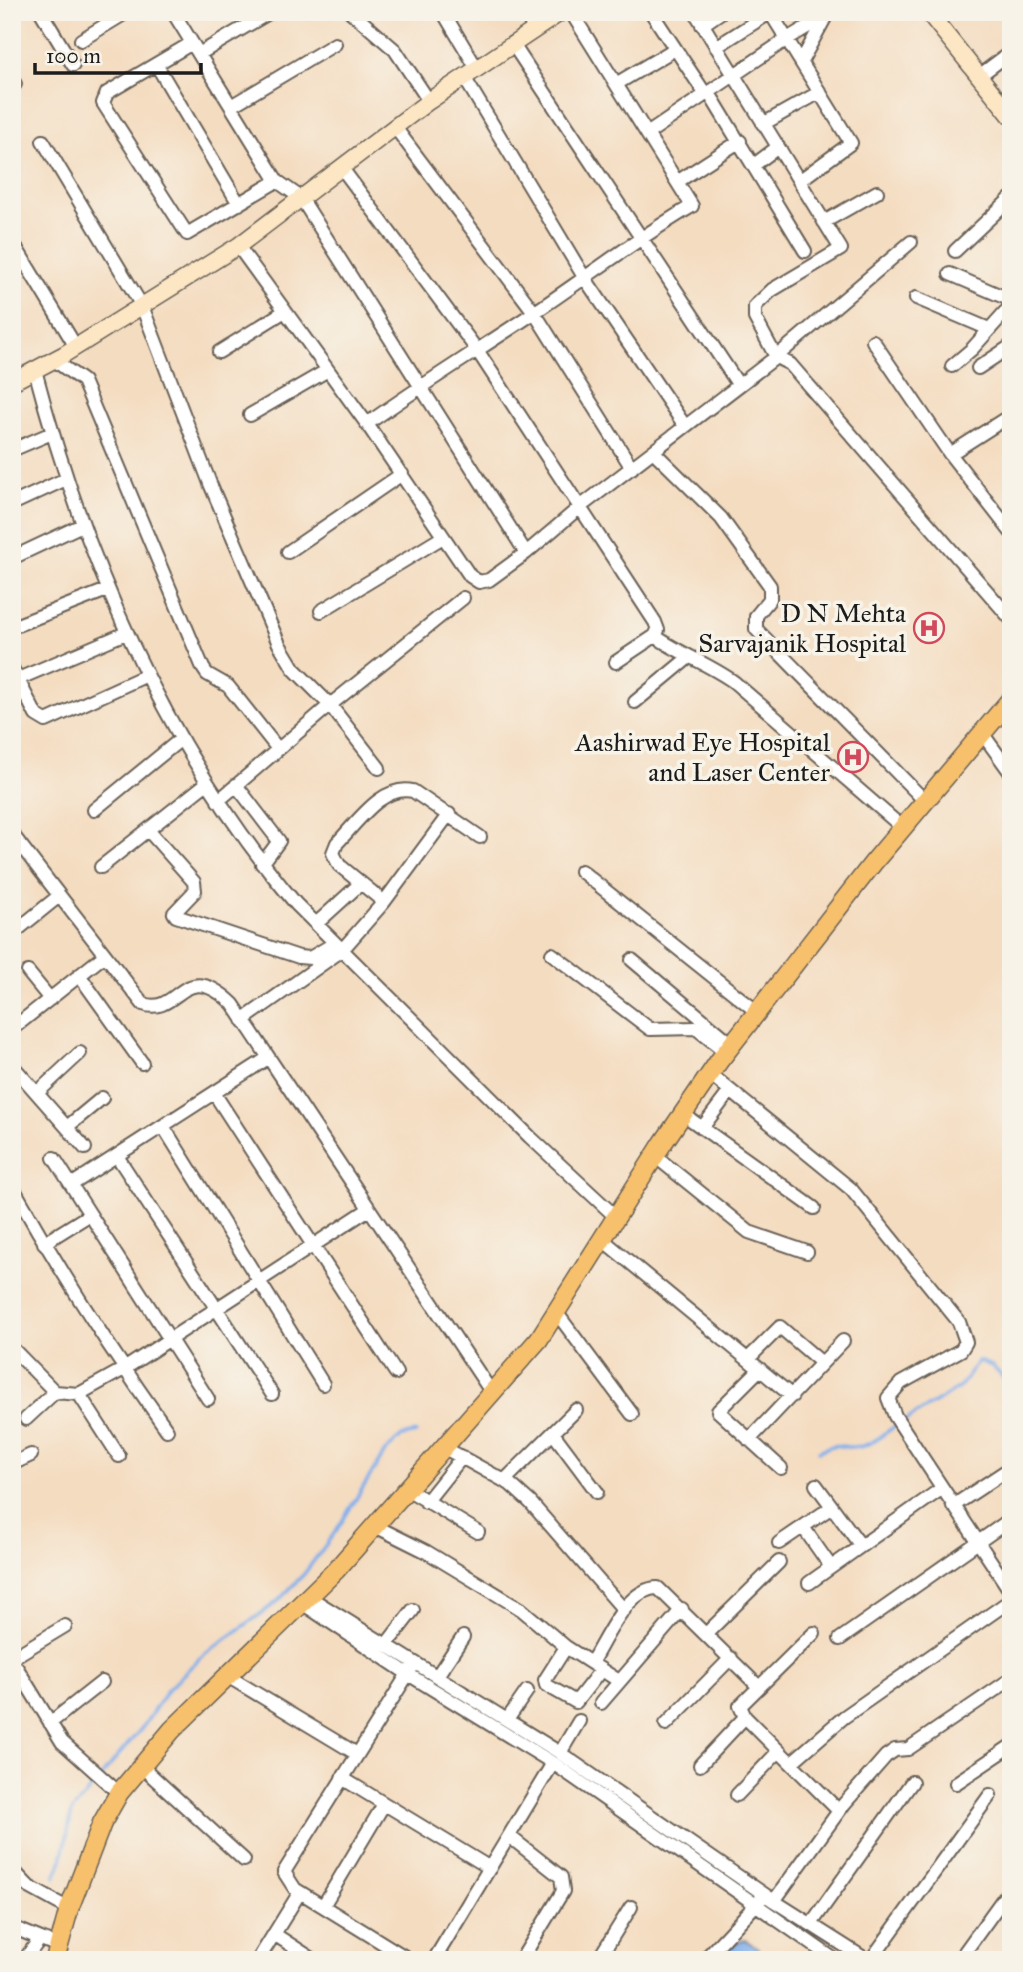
<svg xmlns="http://www.w3.org/2000/svg" width="1023" height="1972" font-family="'IM FELL Great Primer',serif">
  <style>
    .water { fill: #81afeb; stroke: #4e6684; stroke-width: 2 }
    .lines { fill: none; stroke-linecap: round; stroke-linejoin: round }
    .stream { stroke: #81afeb; stroke-width: 3.5 }
    .street-casing { stroke: #685f55; stroke-width: 16 }
    .secondary-casing { stroke: #685f55; stroke-width: 19 }
    .primary-casing { stroke: #685f55; stroke-width: 21 }
    .street { stroke: #fff; stroke-width: 12 }
    .secondary { stroke: #fce6c4; stroke-width: 16 }
    .primary { stroke: #f7c06c; stroke-width: 18 }
    .labels { text-anchor: middle; stroke-width: 7; stroke-linejoin: round; paint-order: stroke }
    .poi-label { font-size: 26px; fill: #1c1c1c; stroke: #f7f3e8; text-anchor: end }
  </style>
  <rect width="100%" height="100%" fill="#f7f3e8"/>
  <filter id="ink" filterUnits="userSpaceOnUse"><feTurbulence type="fractalNoise" baseFrequency=".0143" numOctaves="2"/><feDisplacementMap in="SourceGraphic" scale="14" xChannelSelector="R" yChannelSelector="G"/><feConvolveMatrix kernelMatrix="1 2 1 2 8 2 1 2 1" color-interpolation-filters="sRGB"/></filter>
  <filter id="wash" filterUnits="userSpaceOnUse"><feTurbulence type="fractalNoise" baseFrequency=".00686" numOctaves="4" result="noise"/><feDisplacementMap in="SourceGraphic" scale="28" xChannelSelector="R" yChannelSelector="G"/><feGaussianBlur stdDeviation="1.57" result="paint"/><feColorMatrix in="noise" values="0 0 0 0 0 0 0 0 0 0 0 0 0 0 0 0 0 1.4 0 .05"/><feComposite in="paint" operator="in"/></filter>
  <g filter="url(#wash)">
    <rect width="100%" height="100%" fill="#f4dcc0"/>
    <path class="water" d="M745,1940l13,8 3,12h-40l8,-15z"/>
    <g class="lines">
      <path class="stream" d="M903,1422l57,-35 18,-26 14,5 19,20
        M819,1451c22,-10 19,-3 38,-4 13,0 28,-15 39,-21
        M55,1877l7,-17 10,-49 73,-87 22,-34 33,-32 77,-56 27,-28 32,-43 49,-79 17,-16 14,-3"/>
    </g>
  </g>
  <g filter="url(#ink)">
    <g class="lines">
      <g class="street-casing">
        <path id="street" d="M41,12l32,53
          M173,12l104,169 24,17 225,355
          M351,12l44,38 34,51
          M443,12l33,55
          M525,12l9,17
          M651,12l55,83
          M695,12l146,237 -69,41 -17,16v12l21,39 135,-115
          M770,12l81,131 -52,38
          M702,25l19,-13
          M81,40l46,-28
          M192,43l-85,50 -4,10 84,131 90,-53
          M512,43l226,341
          M716,47l55,-35
          M199,54l71,-42
          M801,62l24,-44
          M156,64l83,140
          M979,76l32,-24
          M464,77l120,200 101,149
          M12,79l3,5
          M616,84l59,-35
          M709,93l96,158
          M231,106l104,-62
          M763,124l57,-32
          M394,126l140,186 98,156
          M647,134l140,-95 45,-27
          M43,141l99,165 69,180 68,158 15,25 36,36 49,63
          M754,165l24,-18
          M341,167l136,183 178,272 3,8 -3,6 -39,26
          M677,182l63,-41
          M824,222l53,-30
          M12,241l64,106
          M238,246l129,178 103,152 9,6 10,-2 37,-27 54,-46 196,-150 14,7 221,255
          M955,251l56,-53
          M950,274l61,26
          M916,298l73,31
          M873,341l77,113 61,78
          M219,352l66,-41
          M54,360l29,21 120,287 4,6 21,12 50,63
          M952,366l20,-17 33,-37
          M978,368l33,-22
          M35,370c51,194 131,380 261,534l234,233 86,80
          M250,415l78,-45
          M367,424c54,-39 110,-73 165,-110 54,-36 104,-75 160,-108l-121,-194
          M12,450l40,-17
          M653,451l68,67 49,68v13l-14,17v13l169,172
          M950,454l61,-39
          M12,504l54,-25
          M288,552l114,-78
          M12,558l70,-33
          M321,611l122,-74
          M12,627l95,-37
          M655,636c25,18 54,28 79,46l169,146
          M12,668l24,47 10,6 101,-46
          M18,679l108,-46
          M635,702l53,-44
          M982,733l29,40
          M236,785l43,56 -17,23
          M218,801l112,-96 133,-107
          M94,810l87,-71
          M148,830l46,52 1,9 -21,22 2,3 123,41 11,1 25,-15
          M12,834l131,170c36,13 39,-48 90,0l259,389
          M101,867l106,-84
          M581,871l175,140
          M384,902l-45,-37 -6,-12 4,-10c20,-20 45,-59 76,-52l67,46
          M316,924l45,-41
          M12,934l47,-38
          M552,954l98,75 46,-1 30,24
          M632,960l100,84
          M28,972l22,27
          M79,975l63,88
          M243,1020l99,-70 42,-48 65,-88
          M12,1029l93,-74
          M12,1065l73,83
          M710,1074l141,115 108,133 7,20 -5,8 -60,33 -13,15 7,18 116,176
          M37,1093l43,-40
          M214,1093l182,280
          M683,1114l131,94
          M163,1126l160,258
          M67,1127l35,-29
          M702,1128l28,-37
          M117,1156l155,238
          M655,1156l94,76 58,20
          M54,1158l154,241
          M71,1185l197,-127
          M12,1186c47,84 99,165 155,244
          M603,1240l189,156
          M44,1243l45,-28
          M556,1312l76,102
          M12,1348l43,44 24,2 45,-25 245,-160
          M748,1359l32,-32 42,36
          M760,1369l-42,42 63,57
          M79,1394l40,62
          M26,1419l29,-27
          M553,1433l44,59
          M749,1440l94,-99
          M443,1447l67,37 20,18 94,108
          M12,1464l19,-9
          M504,1481l72,-71
          M816,1485l45,61
          M407,1489l71,43
          M426,1502l36,-45
          M953,1506l56,-37
          M375,1526l52,26 94,57 45,38 53,34
          M803,1527l28,40
          M779,1543l53,-36
          M809,1583l132,-94
          M309,1597l251,156 214,148 93,59
          M302,1603l106,71 145,89 282,197
          M814,1633l-74,73 5,11 94,94
          M706,1634l73,-72
          M840,1639l171,-120
          M386,1645l27,-35
          M566,1647l-21,33 1,5 30,17 25,-32
          M12,1658l53,-32
          M12,1660l50,82 57,51
          M591,1663c15,-23 35,-75 67,-75l100,98
          M437,1676l26,-39
          M229,1677l128,77
          M601,1703l81,-94
          M507,1720l20,-29
          M50,1723l52,-41
          M666,1724l65,-66
          M560,1753l19,-32
          M791,1763l53,-46 167,-117
          M700,1765l45,-48
          M141,1766l103,94
          M342,1778l148,90
          M956,1783l55,-37
          M737,1795l42,-44
          M509,1836l52,41 2,14 -42,69
          M12,1869l17,18 40,22
          M774,1901l70,-97 42,-48 9,-6 13,-1 103,-70
          M323,1906l61,-102
          M811,1924l101,-142
          M12,1927l46,19
          M274,1934l40,26
          M24,1960l16,-21
          M258,1960l42,-68
          M410,1960l-115,-71 -11,-17 127,-203
          M434,1960l119,-197
          M598,1960l33,-53
          M704,1960l57,-61
          M871,1960l119,-165
          M959,1960l52,-72"/>
      </g>
      <g class="secondary-casing">
        <path id="secondary" d="M928,12l83,104
          M12,382l51,-27 175,-109 191,-145 132,-89"/>
      </g>
      <g class="primary-casing">
        <path id="primary" d="M55,1960l14,-51 33,-86 17,-30 53,-63 164,-160 203,-231 124,-196 56,-82 154,-198 138,-164"/>
      </g>
      <use href="#street" class="street"/>
      <use href="#secondary" class="secondary"/>
      <use href="#primary" class="primary"/>
    </g>
  </g>
  <defs>
    <g id="hospital-ring" transform="scale(1.575)"><circle r="9.5" fill="#f7f3e8" stroke="#d1495b" stroke-width="1.5"/><path d="M-5-5h3v3.5h4V-5h3V5h-3V1.5h-4V5h-3Z" fill="#d1495b"/></g>
  </defs>
  <g fill-rule="evenodd">
    <use href="#hospital-ring" x="929" y="628"/>
    <use href="#hospital-ring" x="853" y="757"/>
  </g>
  <g class="labels">
    <g class="poi-label">
      <text x="906" y="622">D N Mehta<tspan x="906" dy="30">Sarvajanik Hospital</tspan></text>
      <text x="830" y="751">Aashirwad Eye Hospital<tspan x="830" dy="30">and Laser Center</tspan></text>
    </g>
  </g>
  <rect width="1023" height="1972" fill="none" stroke="#f7f3e8" stroke-width="42"/>
  <path d="M35 63v10h166v-10" fill="none" stroke="#1c1c1c" stroke-width="3.5"/>
  <text x="46" y="63" font-size="21" fill="#1c1c1c" stroke="#f7f3e8" stroke-width="5" paint-order="stroke">100 m</text>
</svg>
